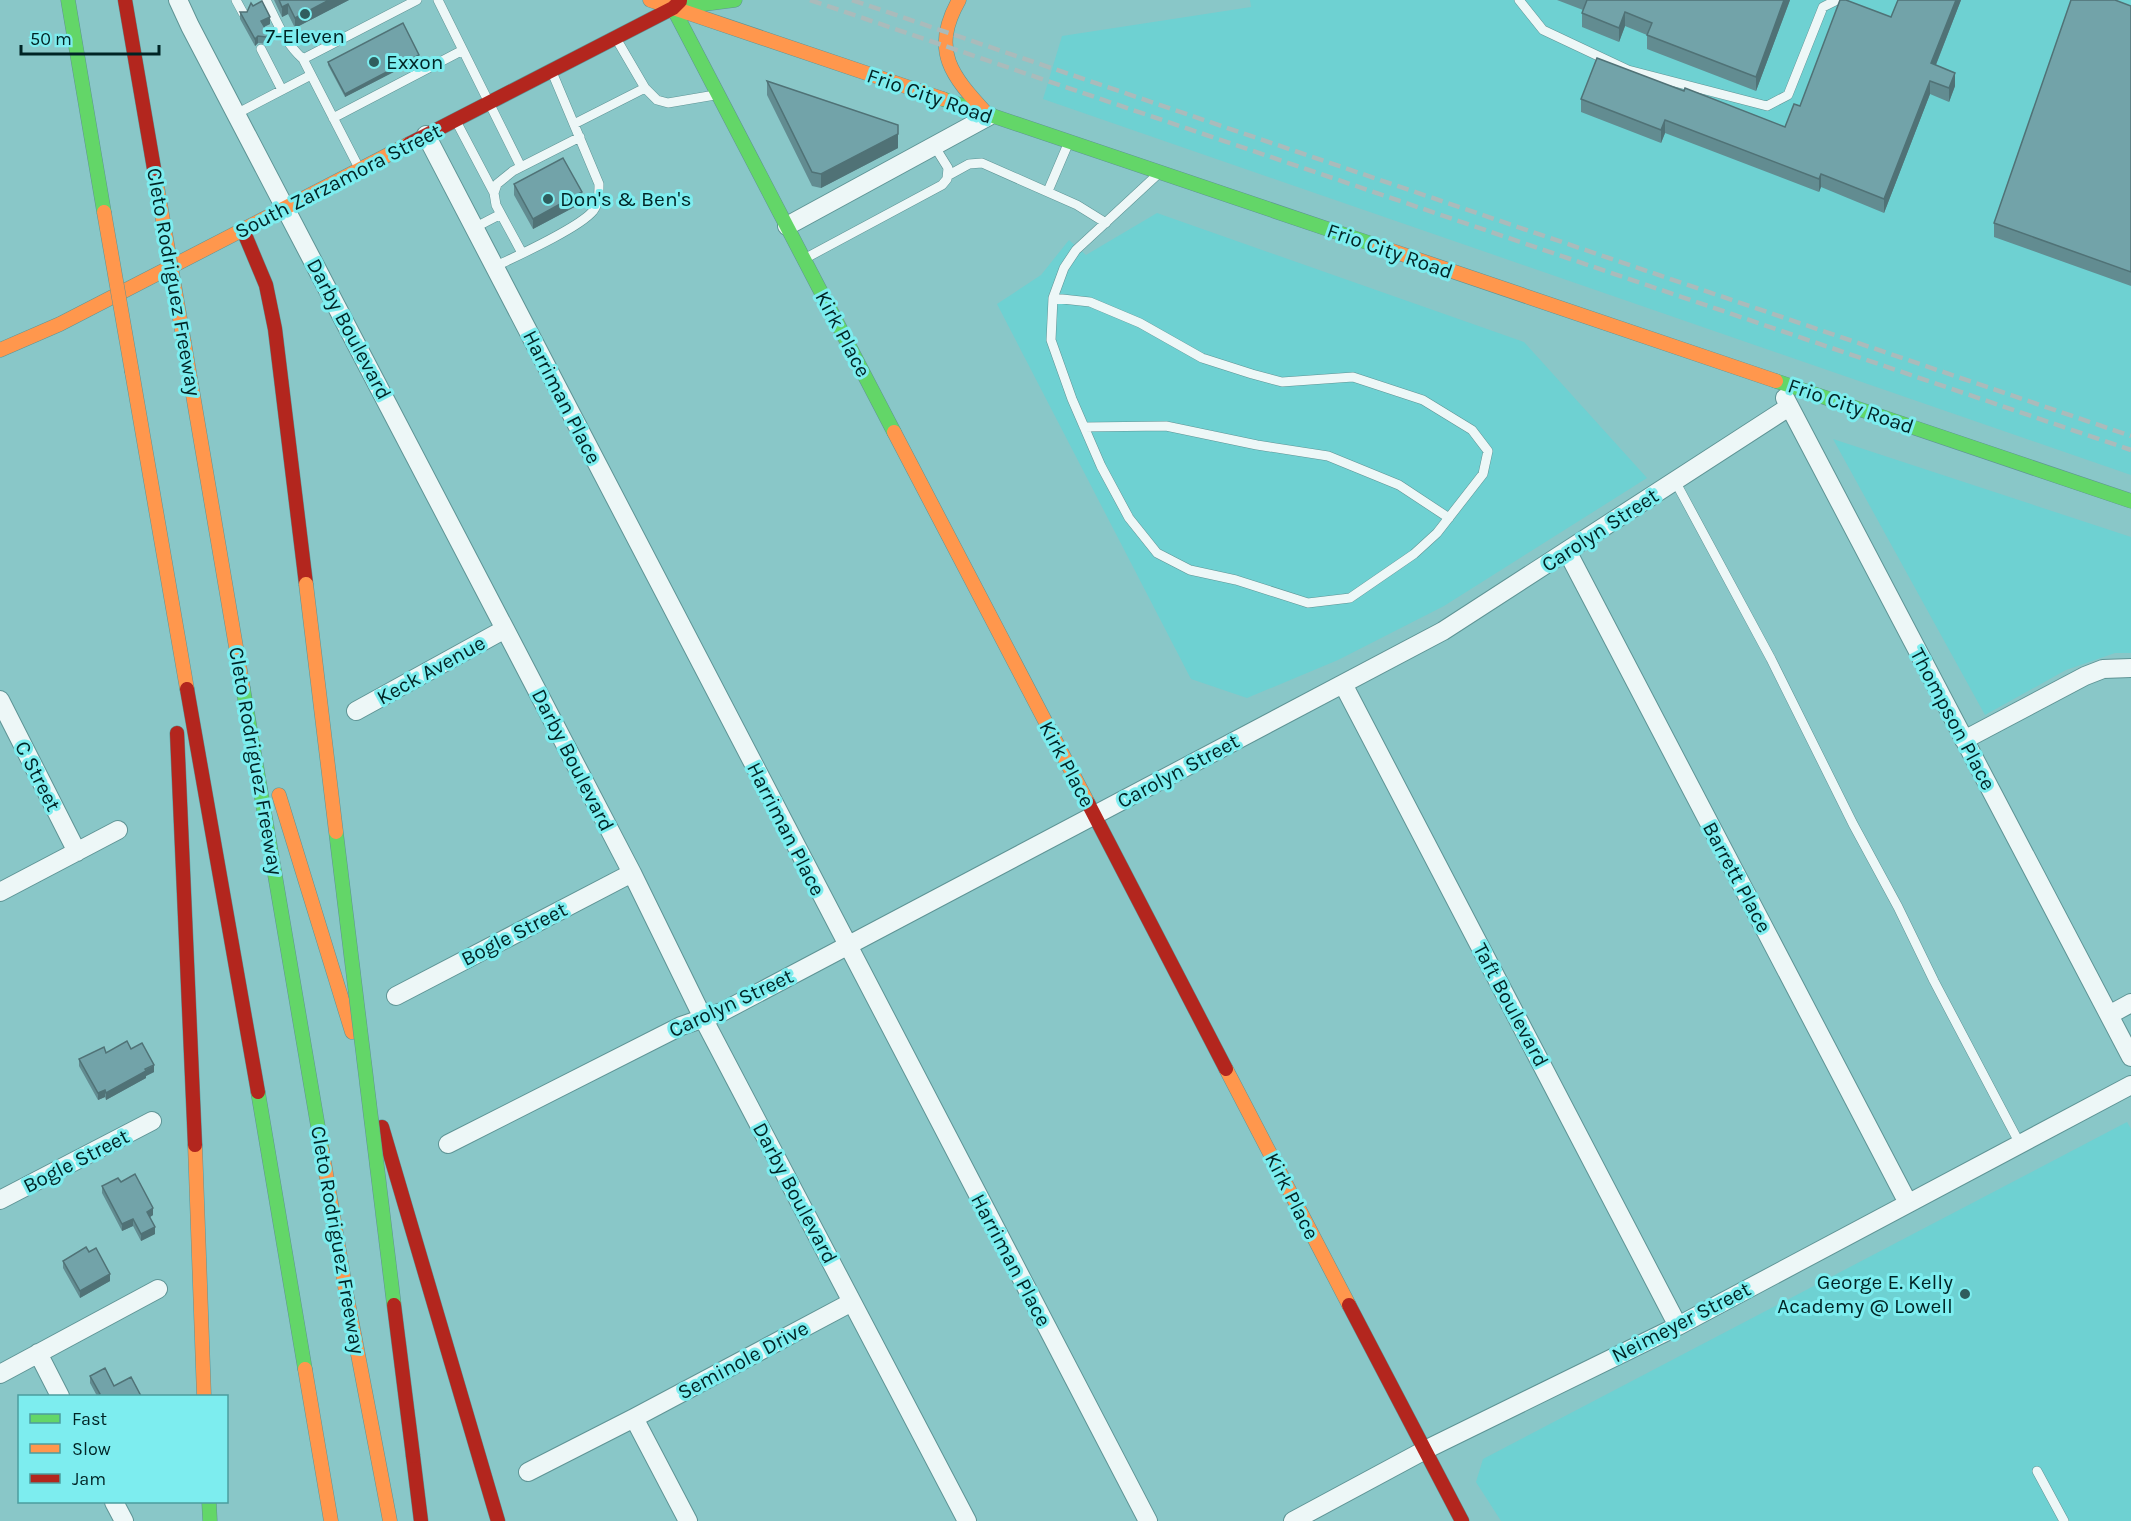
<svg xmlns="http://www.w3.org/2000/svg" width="2131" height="1521" font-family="Karla,sans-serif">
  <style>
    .built { fill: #6ed1d2 }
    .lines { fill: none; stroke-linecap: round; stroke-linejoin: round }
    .lane-casing { stroke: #5e9495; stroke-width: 10 }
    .street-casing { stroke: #5e9495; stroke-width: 20 }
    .fast-casing { stroke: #5e9495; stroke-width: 15 }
    .slow-casing { stroke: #5e9495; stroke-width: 15 }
    .jam-casing { stroke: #5e9495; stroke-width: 15 }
    .lane { stroke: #edf7f7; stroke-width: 9 }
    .street { stroke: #edf7f7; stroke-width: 18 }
    .fast { stroke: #63d668; stroke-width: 14 }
    .slow { stroke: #ff974d; stroke-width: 14 }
    .jam { stroke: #b3261e; stroke-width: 14 }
    .rail { stroke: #abb; stroke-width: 4.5; stroke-dasharray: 12 6; stroke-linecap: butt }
    .fast-bridge-casing { stroke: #5e9495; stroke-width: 15; stroke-linecap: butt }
    .slow-bridge-casing { stroke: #5e9495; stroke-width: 15; stroke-linecap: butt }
    .jam-bridge-casing { stroke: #5e9495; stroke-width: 15; stroke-linecap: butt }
    .fast-bridge { stroke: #63d668; stroke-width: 14 }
    .slow-bridge { stroke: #ff974d; stroke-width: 14 }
    .jam-bridge { stroke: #b3261e; stroke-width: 14 }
    .wall { fill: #628c91 }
    .shaded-wall { fill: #507276 }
    .building { fill: #72a3a9; stroke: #507276; stroke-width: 1.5 }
    .poi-dot { fill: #305d5e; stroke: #7dedef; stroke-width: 2 }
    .labels { text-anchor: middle; stroke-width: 6; stroke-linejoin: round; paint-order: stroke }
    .poi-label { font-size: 21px; fill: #002425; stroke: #7dedef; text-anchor: start }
    .street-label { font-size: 21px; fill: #002425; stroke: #7dedef }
  </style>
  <rect width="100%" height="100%" fill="#89c7c8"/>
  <path class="built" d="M1250,0h881v475l-1088,-376 19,-63 189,-29z
    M1157,213l367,129 123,136 -203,128 -106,54 -91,38 -56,-19 -194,-375 44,-29 28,-35 17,15z
    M1833,439l298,98v116h-16l-49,17 -81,45z
    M2127,1122l4,7v392h-630l-25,-39 7,-23z"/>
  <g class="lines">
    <g class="lane-casing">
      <path id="lane" d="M236,0l7,13
        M266,0c11,22 19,43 37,59
        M438,0l83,167
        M1519,0l24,30 85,40 139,36 21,-11 35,-88 14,-7
        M261,49l21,41
        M645,88l12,12 11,3 47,-8
        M236,114l75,-39
        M333,118l130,-68
        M456,121l38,72
        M574,124l71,-36 -28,-48
        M359,168l-56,-109 114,-59
        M949,175l20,-11 13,-1 95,42 29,18
        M1048,191l20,-47
        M474,228l27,-14
        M522,253l-26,-48 -2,-12 3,-9 16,-13 67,-34
        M806,258l136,-73 5,-6 1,-11 -13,-21
        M494,267c23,-11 85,-39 99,-56 6,-8 6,-17 6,-27l-47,-112
        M1053,298l37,4 50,21 62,35 50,16 30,8 71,-5 70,23 49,30 16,21 -5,23 -46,59 -23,21 -64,44 -42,5 -72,-23 -46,-10 -33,-17 -28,-35 -28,-52 -29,-67 -21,-59 2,-42 11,-30 12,-18 81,-75
        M1084,427l82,-1 91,19 71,11 71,29 50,33
        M1675,481l96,178 82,165 45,83 36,74 86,163
        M2037,1471l27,50"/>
    </g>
    <g class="street-casing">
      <path id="street" d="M178,0l12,26 315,603 127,244 71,145 264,503
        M426,135l722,1386
        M787,226l202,-110
        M1785,398l346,659
        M1567,551l341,652
        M1343,684l335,642
        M0,700l77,152
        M356,711l149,-82
        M1964,740l121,-64 18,-7 28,-1
        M0,892l118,-62
        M396,996l236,-123
        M2109,1015l22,-12
        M448,1144l233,-118 41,-14 721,-381 346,-224
        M0,1200l152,-79
        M38,1353l22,43
        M0,1374l158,-85
        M634,1418l54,103
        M528,1472l106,-54 218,-116
        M114,1502l10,19
        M1293,1521l132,-71 253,-124 453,-241"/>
    </g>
    <g class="fast-casing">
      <path id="fast" d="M68,0l36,212
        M680,7l55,-7
        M673,8l221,424
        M943,99l429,145
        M1776,381l355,120
        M243,688l79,462
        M258,1092l47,277
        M209,1502l1,19"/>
    </g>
    <g class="slow-casing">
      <path id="slow" d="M650,0l293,99
        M959,0c-29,51 -7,76 28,114
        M1372,244l404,137
        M184,342l59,346
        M0,350l60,-26 349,-180
        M132,372l55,317
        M894,432l194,371
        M279,795l73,237
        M1226,1069l123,236
        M195,1145l9,251
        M322,1150l24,142 44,229
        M305,1369l26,152"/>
    </g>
    <g class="jam-casing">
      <path id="jam" d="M125,0l32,186
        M409,144l264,-136 7,-7
        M243,230l23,55 9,44 31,255
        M187,689l71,403
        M177,733l18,412
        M1088,803l138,266
        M382,1127l116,394
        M1349,1305l113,216
        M413,1456l8,65"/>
    </g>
    <use href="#lane" class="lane"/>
    <use href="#street" class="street"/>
    <use href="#fast" class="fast"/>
    <use href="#slow" class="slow"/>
    <use href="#jam" class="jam"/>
    <path class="rail" d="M810,0l1321,450
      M852,0l1279,436"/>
    <g class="fast-bridge-casing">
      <path id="fast-bridge" d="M336,832l58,473"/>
    </g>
    <g class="slow-bridge-casing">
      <path id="slow-bridge" d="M157,186l27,156
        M104,212l28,160
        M306,584l30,248"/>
    </g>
    <g class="jam-bridge-casing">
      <path id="jam-bridge" d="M394,1305l19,151"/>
    </g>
    <use href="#fast-bridge" class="fast-bridge"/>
    <use href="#slow-bridge" class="slow-bridge"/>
    <use href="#jam-bridge" class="jam-bridge"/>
  </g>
  <path class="wall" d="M274,0h75l-54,28 -7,-14 -6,3z
    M1557,0h233l-34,91 -109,-42v-14l-22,-9 -6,16 -37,-15v-14l1,-3z
    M1898,0h63l-25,65 19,21 -6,16 -19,-8 -46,119 -63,-26 -2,5 -154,-59 -4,10 -80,-31v-13l103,-8 101,36 15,-21 91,-89z
    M253,6l17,18 -6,3 5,15 -3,2 -8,-1 -3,3 -15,-27v-7h7z
    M2131,6v280l-137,-49v-14z
    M419,59l-74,38 -17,-32v-3z
    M767,81l131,67 -77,40 -9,-2 -45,-91z
    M514,184l68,19 -49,26 -19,-34z
    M131,1049l23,23 -8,4v2l-40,22 -1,-3 -7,3 -19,-34v-7l27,-6z
    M121,1182l32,33 -3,2 5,17 -14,7 -8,-15 -11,5 -20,-38v-7z
    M89,1252l21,29 -30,17 -17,-30v-7z
    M90,1376l24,10 -17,10 -7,-13z"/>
  <path class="shaded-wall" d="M329,0h20l-54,28v-10z
    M1784,0h6l-34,91v-14z
    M1956,0h5l-30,77v-14z
    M288,4v10l-6,3v-10z
    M1625,12v14l-6,16v-14z
    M270,17v7l-9,4v-7z
    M269,35v7l-3,2v-7z
    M258,36v7l-3,3v-7z
    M419,55v4l-74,38v-3z
    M1955,73v13l-6,16v-14z
    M1930,81v13l-46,119v-14z
    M1665,120v13l-4,10v-13z
    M898,125v23l-77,40v-14z
    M1821,174v13l-2,5v-13z
    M582,192v11l-49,26v-10z
    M154,1065v7l-8,4v2l-40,22v-7z
    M105,1090v7l-7,3v-7z
    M153,1208v7l-6,4v-7z
    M133,1219v7l-11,5v-7z
    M155,1227v7l-14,7v-7z
    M110,1274v7l-30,17v-7z"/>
  <path class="building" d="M279,0h50l-34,18 -7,-14 -6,3z
    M1587,0h197l-28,77 -109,-42 5,-12 -27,-11 -6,16 -37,-15z
    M1840,0h6l45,17 7,-17h58l-25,63 24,10 -6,15 -19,-7 -46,118 -63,-25 -2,5 -154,-59 -4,10 -80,-31 16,-41 87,33 1,-3 100,39 9,-23 6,2z
    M2071,0h44l16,6v266l-137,-49z
    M262,1l8,16 -9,4 8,14 -3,2 -8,-1 -3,3 -15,-27h7l4,-9 2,3z
    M403,23l16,32 -74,39 -17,-32z
    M767,81l131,44v9l-77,40 -9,-2z
    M563,158l19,34 -49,27 -19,-35z
    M127,1041l4,8 11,-6 12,22 -9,4 1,2 -40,22 -1,-3 -7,3 -19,-34 25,-12 2,6z
    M135,1174l18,34 -6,4 8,15 -14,7 -8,-15 -11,5 -20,-38 16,-8 3,4z
    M86,1247l3,5 7,-4 14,26 -30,17 -17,-30z
    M105,1368l9,18 17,-9 10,19h-44l3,-2 -10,-18z"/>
  <g class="poi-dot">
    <circle cx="305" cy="14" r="6"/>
    <circle cx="374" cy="62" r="6"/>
    <circle cx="548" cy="199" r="6"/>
    <circle cx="1965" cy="1294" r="6"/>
  </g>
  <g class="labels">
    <g class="poi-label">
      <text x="305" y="43" text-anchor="middle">7-Eleven</text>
      <text x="386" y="69">Exxon</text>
      <text x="560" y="206">Don's &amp; Ben's</text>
      <text x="1953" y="1289" text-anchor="end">George E. Kelly<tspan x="1953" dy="24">Academy @ Lowell</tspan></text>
    </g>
    <g class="street-label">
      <text transform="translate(930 96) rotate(19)" y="7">Frio City Road</text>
      <text transform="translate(338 181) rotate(-27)" y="7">South Zarzamora Street</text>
      <text transform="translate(1390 251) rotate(19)" y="7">Frio City Road</text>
      <text transform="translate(174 282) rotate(80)" y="7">Cleto Rodriguez Freeway</text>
      <text transform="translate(349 329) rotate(62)" y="7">Darby Boulevard</text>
      <text transform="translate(843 334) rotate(62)" y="7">Kirk Place</text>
      <text transform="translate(562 397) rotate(63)" y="7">Harriman Place</text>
      <text transform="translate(1851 406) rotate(19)" y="7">Frio City Road</text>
      <text transform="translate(1600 530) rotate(-33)" y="7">Carolyn Street</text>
      <text transform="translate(431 670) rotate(-29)" y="7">Keck Avenue</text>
      <text transform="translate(1953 719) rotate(62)" y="7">Thompson Place</text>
      <text transform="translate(573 760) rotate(63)" y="7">Darby Boulevard</text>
      <text transform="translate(256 761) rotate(80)" y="7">Cleto Rodriguez Freeway</text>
      <text transform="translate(1067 764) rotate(62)" y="7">Kirk Place</text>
      <text transform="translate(1178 771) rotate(-28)" y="7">Carolyn Street</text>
      <text transform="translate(38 776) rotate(63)" y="7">C Street</text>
      <text transform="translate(786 829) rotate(63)" y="7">Harriman Place</text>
      <text transform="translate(1737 877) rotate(62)" y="7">Barrett Place</text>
      <text transform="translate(514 934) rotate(-27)" y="7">Bogle Street</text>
      <text transform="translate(731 1003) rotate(-25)" y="7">Carolyn Street</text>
      <text transform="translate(1511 1005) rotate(62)" y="7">Taft Boulevard</text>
      <text transform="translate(76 1161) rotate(-27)" y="7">Bogle Street</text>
      <text transform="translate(795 1193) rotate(62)" y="7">Darby Boulevard</text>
      <text transform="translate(1292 1196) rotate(63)" y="7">Kirk Place</text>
      <text transform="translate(338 1240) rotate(80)" y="7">Cleto Rodriguez Freeway</text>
      <text transform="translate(1011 1260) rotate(62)" y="7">Harriman Place</text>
      <text transform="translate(1681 1322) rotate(-27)" y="7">Neimeyer Street</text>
      <text transform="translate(743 1360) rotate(-28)" y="7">Seminole Drive</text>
    </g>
  </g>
  <rect x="18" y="1395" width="210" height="108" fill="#7dedef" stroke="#4b9d9e" stroke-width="1.5"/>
  <rect x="30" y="1414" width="30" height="9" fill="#63d668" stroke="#4b9d9e" stroke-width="1.5"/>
  <text x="72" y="1425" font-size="18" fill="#002425">Fast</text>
  <rect x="30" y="1444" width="30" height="9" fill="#ff974d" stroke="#4b9d9e" stroke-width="1.5"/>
  <text x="72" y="1455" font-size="18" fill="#002425">Slow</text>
  <rect x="30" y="1474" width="30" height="9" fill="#b3261e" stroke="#4b9d9e" stroke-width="1.5"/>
  <text x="72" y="1485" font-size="18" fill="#002425">Jam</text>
  <path d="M21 45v9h138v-9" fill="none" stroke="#002425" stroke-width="3"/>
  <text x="30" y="45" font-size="18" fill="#002425" stroke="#7dedef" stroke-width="4.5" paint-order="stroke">50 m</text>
</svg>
